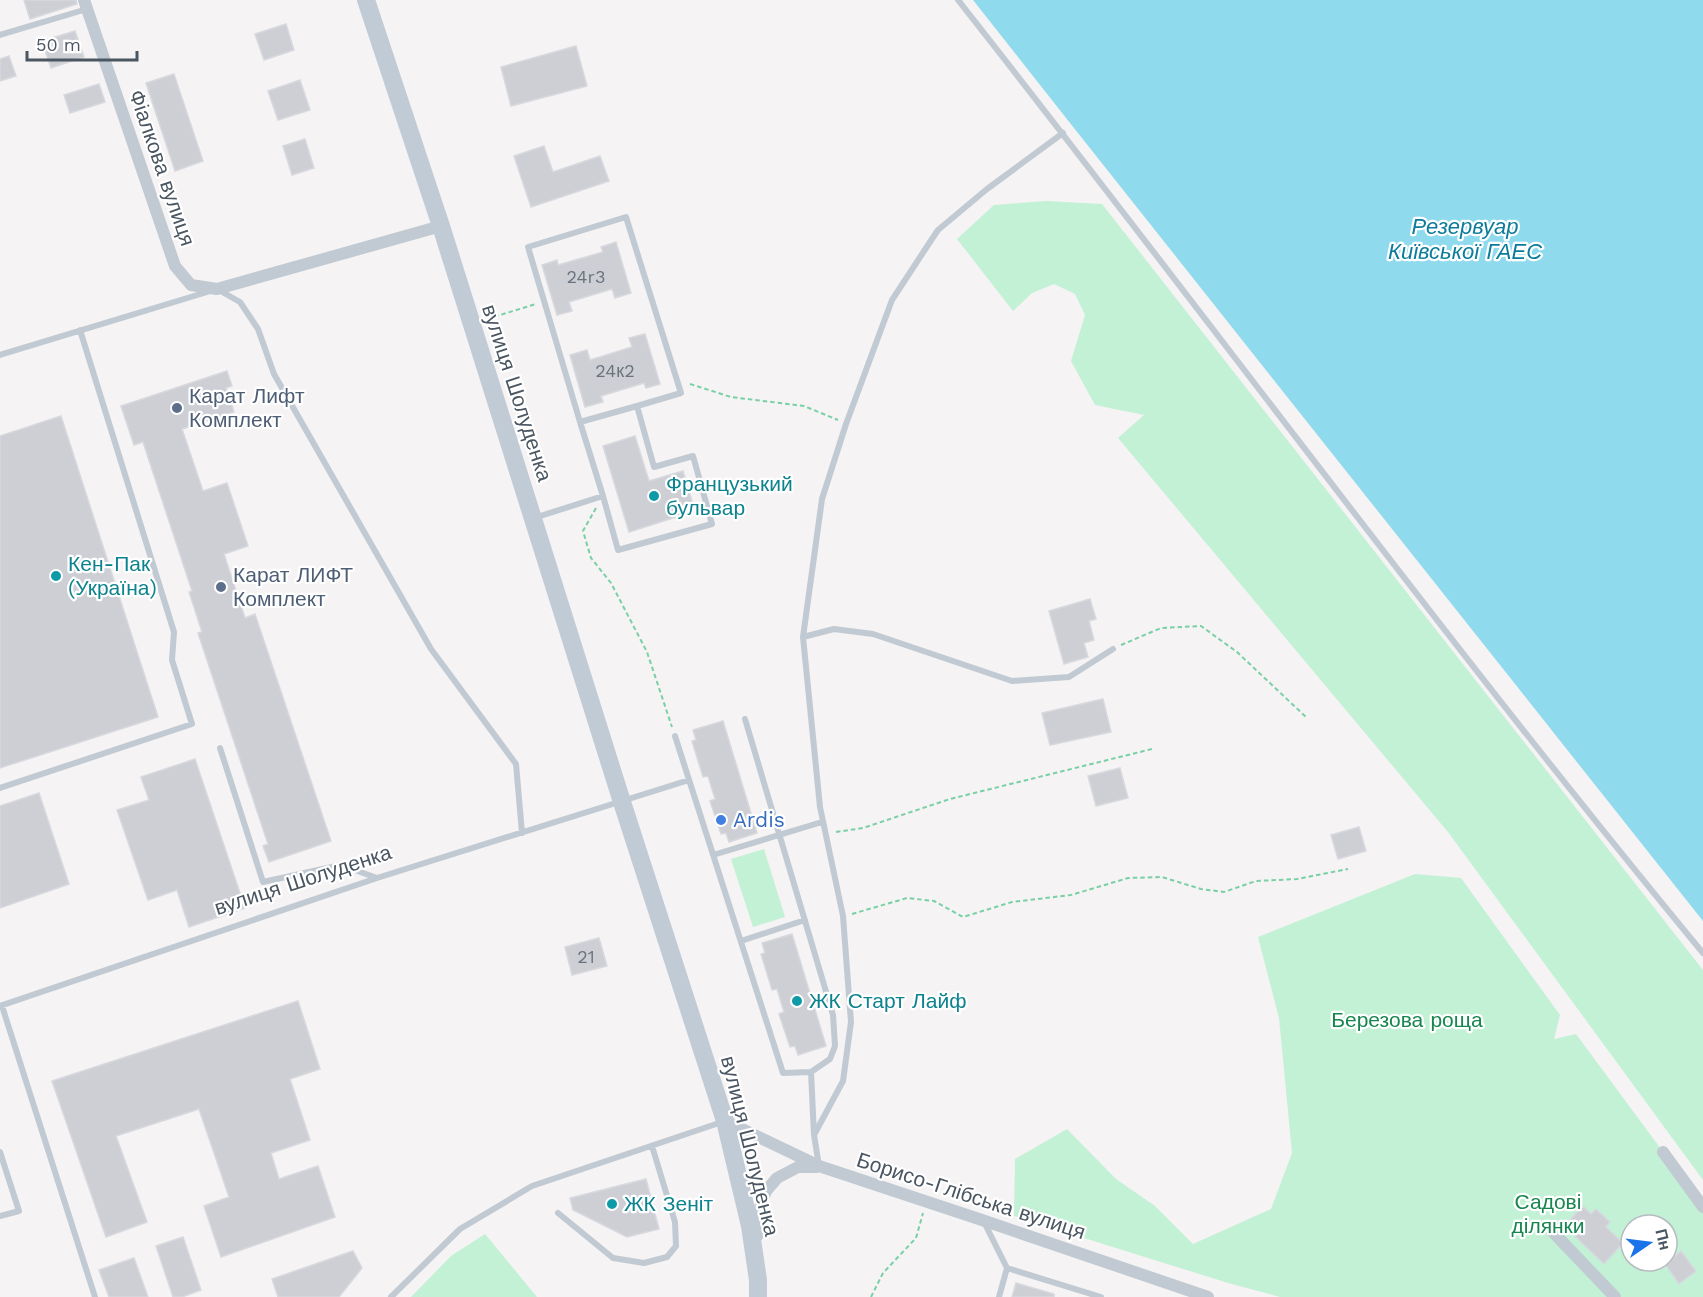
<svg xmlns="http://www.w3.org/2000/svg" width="1703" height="1297" font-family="'Work Sans',sans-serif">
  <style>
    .green { fill: #c3f1d5; fill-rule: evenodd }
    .water { fill: #90daee }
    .building { fill: #cdcfd5; stroke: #d7d9de; stroke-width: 1.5 }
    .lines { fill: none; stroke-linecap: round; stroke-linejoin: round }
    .path { stroke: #7ad0a6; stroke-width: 2; stroke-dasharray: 4.5 3; stroke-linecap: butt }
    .lane { stroke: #c1cad2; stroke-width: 6 }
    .street { stroke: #c1cad2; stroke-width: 12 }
    .secondary { stroke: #c1cbd6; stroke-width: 18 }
    .service-dot { fill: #5c6f8a; stroke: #fff; stroke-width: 2 }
    .culture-dot { fill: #0f9aa8; stroke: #fff; stroke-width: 2 }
    .shop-dot { fill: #3f7fe0; stroke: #fff; stroke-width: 2 }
    .labels { text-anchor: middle; stroke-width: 4.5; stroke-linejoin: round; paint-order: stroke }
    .number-label { font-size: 18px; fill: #6b747e }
    .street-label { font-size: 21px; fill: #4a5661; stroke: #fff }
    .service-label { font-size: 21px; fill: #4e5e75; stroke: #fff; text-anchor: start }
    .culture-label { font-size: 21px; fill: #0d838f; stroke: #fff; text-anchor: start }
    .shop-label { font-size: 21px; fill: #366cbe; stroke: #fff; text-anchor: start }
    .park-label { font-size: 21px; fill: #17864f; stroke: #fff }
    .water-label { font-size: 22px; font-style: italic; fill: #0c7c9b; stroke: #fff }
  </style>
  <rect width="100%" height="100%" fill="#f5f3f3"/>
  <path class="green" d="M1046,201l56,3 601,766v210l-255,-348 -330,-394 26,-23 -49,-10 -24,-44 14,-46 -10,-21 -21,-10 -22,9 -19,18 -56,-72 37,-34z
    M764,849l21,68 -32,10 -22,-68z
    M1415,874l46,4 99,137 -6,24 22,-5 127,172v91h-423l-52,-14 -214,-67 1,-57 52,-30 49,50 39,27 38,38 78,-35 21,-56 -13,-135 -21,-81zM1631,1225h36v36h-36z
    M485,1234l52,63h-126l40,-41z"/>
  <path class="water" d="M973,0h730v921l-633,-798z"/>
  <path class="building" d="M24,0h52l1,4 -47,15z
    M286,24l8,26 -30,10 -9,-26z
    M75,31l9,26 -33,11 -9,-27z
    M576,46l11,40 -76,20 -10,-39z
    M9,56l7,20 -16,5v-22z
    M174,74l29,87 -28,10 -29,-88z
    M300,80l10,30 -32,10 -10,-29z
    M99,84l6,18 -35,11 -6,-18z
    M305,139l9,29 -22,7 -9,-29z
    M544,146l9,26 47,-16 9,25 -78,26 -17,-51z
    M616,242l15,51 -16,5 -3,-9 -43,13 3,9 -15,4 -15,-50 15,-5 1,5 45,-13 -2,-5z
    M645,334l15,50 -14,4 -2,-5 -43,13 2,6 -18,5 -15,-52 17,-5 3,10 42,-13 -3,-9z
    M227,371l5,15 -6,2 8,24 -52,17 21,62 24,-8 21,63 -24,8 21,64 10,-4 76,227 -62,21 -6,-16 5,-2 -70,-211 4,-1 -13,-40 3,-1 -49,-149 -9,3 -13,-39z
    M61,416l97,301 -158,51v-332z
    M635,436l14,45 34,-10 12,40 -66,21 -26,-86z
    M1090,599l6,20 -7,2 5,19 -10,3 4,14 -24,7 -15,-53z
    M1103,699l8,33 -61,13 -8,-32z
    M723,721l34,112 -28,9 -3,-9 -5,1 -11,-33 5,-2 -7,-23 -5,1 -11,-36 4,-1 -3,-10z
    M195,759l50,149 -56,19 -12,-37 -29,10 -31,-90 32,-10 -8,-23z
    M1120,768l8,30 -32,8 -8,-30z
    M39,793l30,91 -69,24v-102z
    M1359,827l7,24 -28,8 -7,-24z
    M792,934l34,112 -28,9 -3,-9 -5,1 -11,-33 5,-2 -7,-23 -5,1 -11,-36 4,-1 -3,-10z
    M599,938l8,28 -35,9 -7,-28z
    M298,1001l22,68 -30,10 20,61 -39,13 8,26 39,-13 17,51 -114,40 -17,-51 25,-9 -30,-88 -83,27 31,86 -41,15 -54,-156z
    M646,1179l13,50 -32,8 -54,-27 -3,-12z
    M1583,1206l8,8 5,-5 14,13 -4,5 17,16 -19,21 -40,-38z
    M183,1237l18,53 -19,7h-9l-17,-51z
    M353,1251l9,17 -23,29h-61l-6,-18z
    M1681,1251l15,20 -17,13 -14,-20z
    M134,1258l14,39h-39l-10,-27z
    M1016,1283l38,11v3h-42z"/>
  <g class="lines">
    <path class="path" d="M487,319l49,-15
      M690,384l41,13 73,9 34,14
      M596,508l-13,23 8,27 20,25 36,69 25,75
      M1121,645l40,-17 40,-2 36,26 70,66
      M836,832l27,-4 87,-29 202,-50
      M852,914l55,-16 27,3 29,16 49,-15 59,-7 57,-17 34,-1 39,12 23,3 32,-11 41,-2 51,-10
      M871,1297l12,-24 33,-35 7,-25"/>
    <path class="lane" d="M958,0c249,316 488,642 745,953
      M0,35l87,-26
      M0,355l217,-66 23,13 18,27 16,45 157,275 85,115 6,69
      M580,422l-52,-175 98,-30 55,176 -44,13
      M534,518l69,-22 15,54 94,-26 -19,-68 -39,11 -17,-61 -57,16 23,74
      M803,637l31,-8 39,5 139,47 57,-4 44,-28
      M745,719l88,296 2,31 -5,13 -19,13 3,63
      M675,736l108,337 28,-1
      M220,748l43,134 78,-17 36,13
      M0,788l192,-64 -20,-64 2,-28 -94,-302
      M713,855l109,-33
      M741,941l64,-21
      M0,1006l377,-128 312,-98
      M2,1006l93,291
      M0,1152l19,59 -19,5
      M819,1166l-5,-31 29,-54 8,-59 -8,-106 -23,-109 -17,-170 19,-138 24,-75 46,-124 36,-55 10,-15 49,-41 76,-56
      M558,1213l55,45 31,5 23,-6 9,-11 -1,-24 -23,-76
      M984,1222l23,46 94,29
      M391,1297l69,-68 72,-43 190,-64
      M999,1297l8,-29"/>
    <path class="street" d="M84,0l91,266 16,19 26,4 224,-63
      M725,1121l94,45 163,54 226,77
      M1663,1152l40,55
      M1551,1230l64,67
      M758,1235v-22l8,-22 11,-13 21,-11h19"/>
    <path class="secondary" d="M366,0l75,226 181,576 103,319 25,105 8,54v17"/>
  </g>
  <g class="service-dot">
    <circle cx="177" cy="408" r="6"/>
    <circle cx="221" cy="587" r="6"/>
  </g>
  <g class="culture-dot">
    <circle cx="654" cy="496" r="6"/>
    <circle cx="56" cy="576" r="6"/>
    <circle cx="797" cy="1001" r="6"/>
    <circle cx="612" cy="1204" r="6"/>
  </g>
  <circle class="shop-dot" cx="721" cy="820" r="6"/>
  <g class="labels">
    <g class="number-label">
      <text x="586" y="283">24r3</text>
      <text x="615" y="377">24к2</text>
      <text x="586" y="963">21</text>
    </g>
    <g class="street-label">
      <text transform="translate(162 168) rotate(71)" y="7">Фіалкова вулиця</text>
      <text transform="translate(517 393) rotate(72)" y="7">вулиця Шолуденка</text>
      <text transform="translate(303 880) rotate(-18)" y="7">вулиця Шолуденка</text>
      <text transform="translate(750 1146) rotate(76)" y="7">вулиця Шолуденка</text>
      <text transform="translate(971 1196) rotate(18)" y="7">Борисо-Глібська вулиця</text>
    </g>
    <g class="service-label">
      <text x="189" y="403">Карат Лифт<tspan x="189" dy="24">Комплект</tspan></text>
      <text x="233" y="582">Карат ЛИФТ<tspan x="233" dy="24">Комплект</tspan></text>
    </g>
    <g class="culture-label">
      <text x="666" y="491">Французький<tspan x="666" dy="24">бульвар</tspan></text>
      <text x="68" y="571">Кен-Пак<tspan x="68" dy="24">(Україна)</tspan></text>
      <text x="809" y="1008">ЖК Старт Лайф</text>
      <text x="624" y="1211">ЖК Зеніт</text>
    </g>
    <g class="shop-label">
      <text x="733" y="827">Ardis</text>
    </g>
    <g class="park-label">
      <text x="1407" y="1027">Березова роща</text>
      <text x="1548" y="1209">Садові<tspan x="1548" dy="24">ділянки</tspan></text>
    </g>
    <g class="water-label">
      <text x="1465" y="234">Резервуар<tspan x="1465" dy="25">Київської ГАЕС</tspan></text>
    </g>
  </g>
  <g transform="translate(1649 1243) rotate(76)"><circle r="28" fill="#ffffff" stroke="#b7bbc0" stroke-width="1.5"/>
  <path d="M0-4.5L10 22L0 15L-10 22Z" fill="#1a73e8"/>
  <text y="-9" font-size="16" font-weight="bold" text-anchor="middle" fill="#4a5661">Пн</text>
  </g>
  <path d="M27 51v9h110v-9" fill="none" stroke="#4a5661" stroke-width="3"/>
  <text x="36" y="51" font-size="18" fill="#4a5661" stroke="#ffffff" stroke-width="4.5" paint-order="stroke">50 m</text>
</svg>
